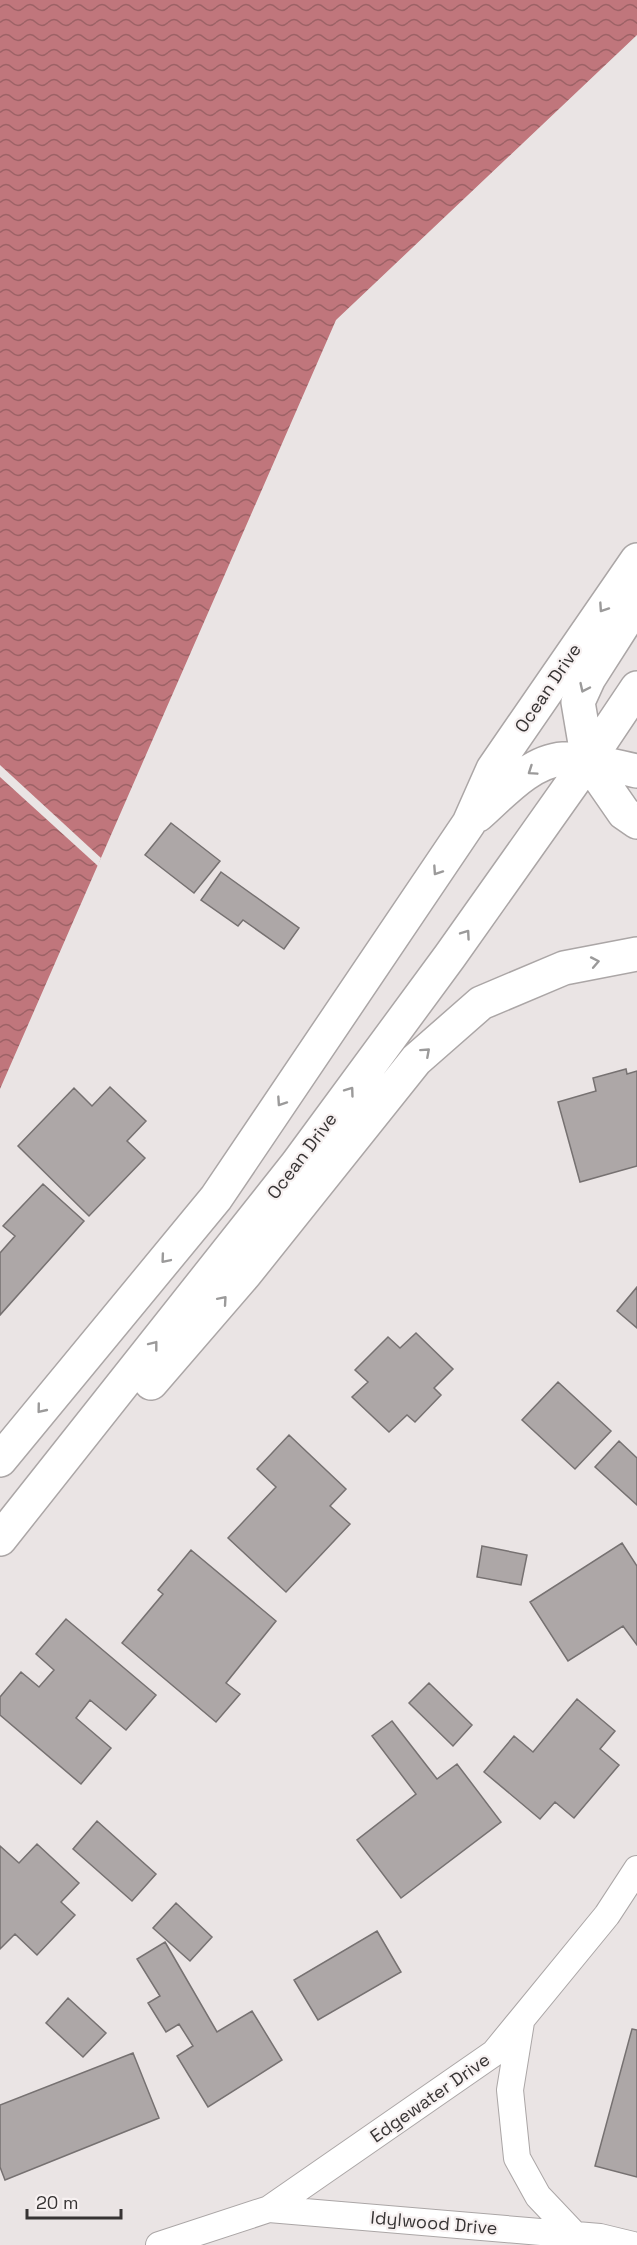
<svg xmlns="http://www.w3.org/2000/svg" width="637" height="2245" font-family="'Space Grotesk',sans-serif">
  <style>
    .water { fill: url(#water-waves) }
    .pier { fill: #eae4e4 }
    .building { fill: #ada7a7; stroke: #767171; stroke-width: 1.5 }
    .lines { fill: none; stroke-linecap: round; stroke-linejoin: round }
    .street-casing { stroke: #aba6a6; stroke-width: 28 }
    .secondary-casing { stroke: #aba6a6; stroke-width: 36 }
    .primary-casing { stroke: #aba6a6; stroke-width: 36 }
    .street { stroke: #fff; stroke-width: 26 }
    .secondary { stroke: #fff; stroke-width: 33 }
    .primary { stroke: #fff; stroke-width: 33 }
    .oneway { stroke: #9b9a9a }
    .labels { text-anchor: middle; stroke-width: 4.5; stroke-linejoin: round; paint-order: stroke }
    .street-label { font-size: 18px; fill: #373434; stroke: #f7f1f1 }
  </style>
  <defs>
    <pattern id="water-waves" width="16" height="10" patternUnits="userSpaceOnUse" patternTransform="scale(1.5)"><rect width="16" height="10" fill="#c0767c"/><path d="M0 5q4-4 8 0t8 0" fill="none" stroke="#9d6266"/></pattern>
  </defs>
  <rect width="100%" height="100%" fill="#eae4e4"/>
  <path class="water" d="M0,0h637v35l-301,285 -336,769z"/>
  <path class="pier" d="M0,765l101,93 -3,8 -98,-89z"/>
  <path class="building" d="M171,823l49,38 -26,32 -49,-38z
    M221,872l78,56 -15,21 -41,-29 -5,6 -37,-26z
    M626,1069l1,5 10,-3v95l-57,16 -22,-80 38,-11 -3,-13z
    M110,1087l36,34 -19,20 18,17 -56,58 -71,-70 56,-58 18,18z
    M43,1184l41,37 -84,94v-62l15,-17 -12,-10z
    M637,1287v41l-20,-17z
    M416,1333l37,36 -19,19 7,7 -26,27 -8,-7 -18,17 -37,-35 16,-15 -13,-12 33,-33 12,11z
    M558,1382l53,49 -36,38 -53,-49z
    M289,1435l57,54 -16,17 20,18 -64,68 -58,-54 48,-51 -19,-18z
    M619,1441l18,17v47l-42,-38z
    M622,1543l15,23v79l-14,-19 -55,35 -38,-59z
    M482,1546l45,9 -6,30 -44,-8z
    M191,1550l85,71 -50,62 14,11 -24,28 -94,-79 41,-49 -5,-4z
    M66,1619l90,76 -30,35 -36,-30 -14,18 35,30 -30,36 -81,-69v-18l21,-25 18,15 15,-17 -18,-16z
    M429,1683l43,42 -19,21 -44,-43z
    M577,1699l38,32 -15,18 19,16 -45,53 -19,-16 -15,17 -56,-47 30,-36 19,16z
    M392,1721l45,58 20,-15 44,58 -100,76 -44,-58 59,-46 -44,-58z
    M97,1821l59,53 -24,27 -59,-52z
    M37,1844l42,39 -18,19 14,13 -38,40 -22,-21 -15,15v-103l19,17z
    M176,1903l36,34 -22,24 -37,-33z
    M377,1931l24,41 -83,48 -24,-40z
    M165,1942l52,90 35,-21 30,49 -74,47 -31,-51 16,-10 -14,-22 -13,8 -18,-29 12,-7 -23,-37z
    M68,1998l38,35 -23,24 -37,-34z
    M632,2029l5,1v147l-42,-11z
    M133,2053l26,65 -154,62 -5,-13v-62z"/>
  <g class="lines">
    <g class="street-casing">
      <path id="street" d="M521,2022l-11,68 7,68 21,38 36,38
        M269,2209l331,28 33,8
        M159,2245l110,-36 225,-156 113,-138 30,-46"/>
    </g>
    <g class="secondary-casing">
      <path id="secondary" d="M588,761l-10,-59 11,-24 48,-75
        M588,761l49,-73"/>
    </g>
    <g class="primary-casing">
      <path id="primary" d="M588,761l36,52 13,9
        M478,815c23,-20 52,-54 85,-56 24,-1 50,7 74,12
        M151,1383l94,-109 171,-214 65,-57 83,-35 73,-14
        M0,1460l216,-262 253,-375 24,-54 144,-209
        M0,1539l297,-375 153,-208 138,-195"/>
    </g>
    <use href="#street" class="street"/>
    <use href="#secondary" class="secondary"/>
    <use href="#primary" class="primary"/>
  </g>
  <defs><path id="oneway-chevron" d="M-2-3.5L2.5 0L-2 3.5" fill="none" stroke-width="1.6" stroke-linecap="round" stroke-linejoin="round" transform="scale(1.5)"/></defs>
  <g class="oneway">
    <use href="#oneway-chevron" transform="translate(603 608) rotate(124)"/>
    <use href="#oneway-chevron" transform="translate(584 688) rotate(115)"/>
    <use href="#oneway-chevron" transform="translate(532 771) rotate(146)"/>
    <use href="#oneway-chevron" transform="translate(437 871) rotate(124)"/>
    <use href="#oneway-chevron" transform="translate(466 934) rotate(-55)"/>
    <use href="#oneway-chevron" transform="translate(595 962) rotate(-11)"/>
    <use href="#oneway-chevron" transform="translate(426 1052) rotate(-42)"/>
    <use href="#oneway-chevron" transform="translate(350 1091) rotate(-54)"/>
    <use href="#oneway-chevron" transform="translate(281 1102) rotate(124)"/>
    <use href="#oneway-chevron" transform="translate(165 1259) rotate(130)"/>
    <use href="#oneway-chevron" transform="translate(223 1300) rotate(-49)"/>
    <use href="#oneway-chevron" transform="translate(154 1345) rotate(-52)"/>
    <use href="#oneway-chevron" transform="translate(41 1409) rotate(129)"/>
  </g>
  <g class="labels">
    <g class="street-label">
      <text transform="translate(548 688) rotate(-56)" y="6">Ocean Drive</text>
      <text transform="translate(302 1156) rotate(-53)" y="6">Ocean Drive</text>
      <text transform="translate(430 2098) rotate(-35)" y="6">Edgewater Drive</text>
      <text transform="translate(434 2223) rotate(5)" y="6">Idylwood Drive</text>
    </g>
  </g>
  <path d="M27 2209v9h94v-9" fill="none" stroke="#373434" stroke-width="3"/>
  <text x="36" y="2209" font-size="18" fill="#373434" stroke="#f7f1f1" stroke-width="4.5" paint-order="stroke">20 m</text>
</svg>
